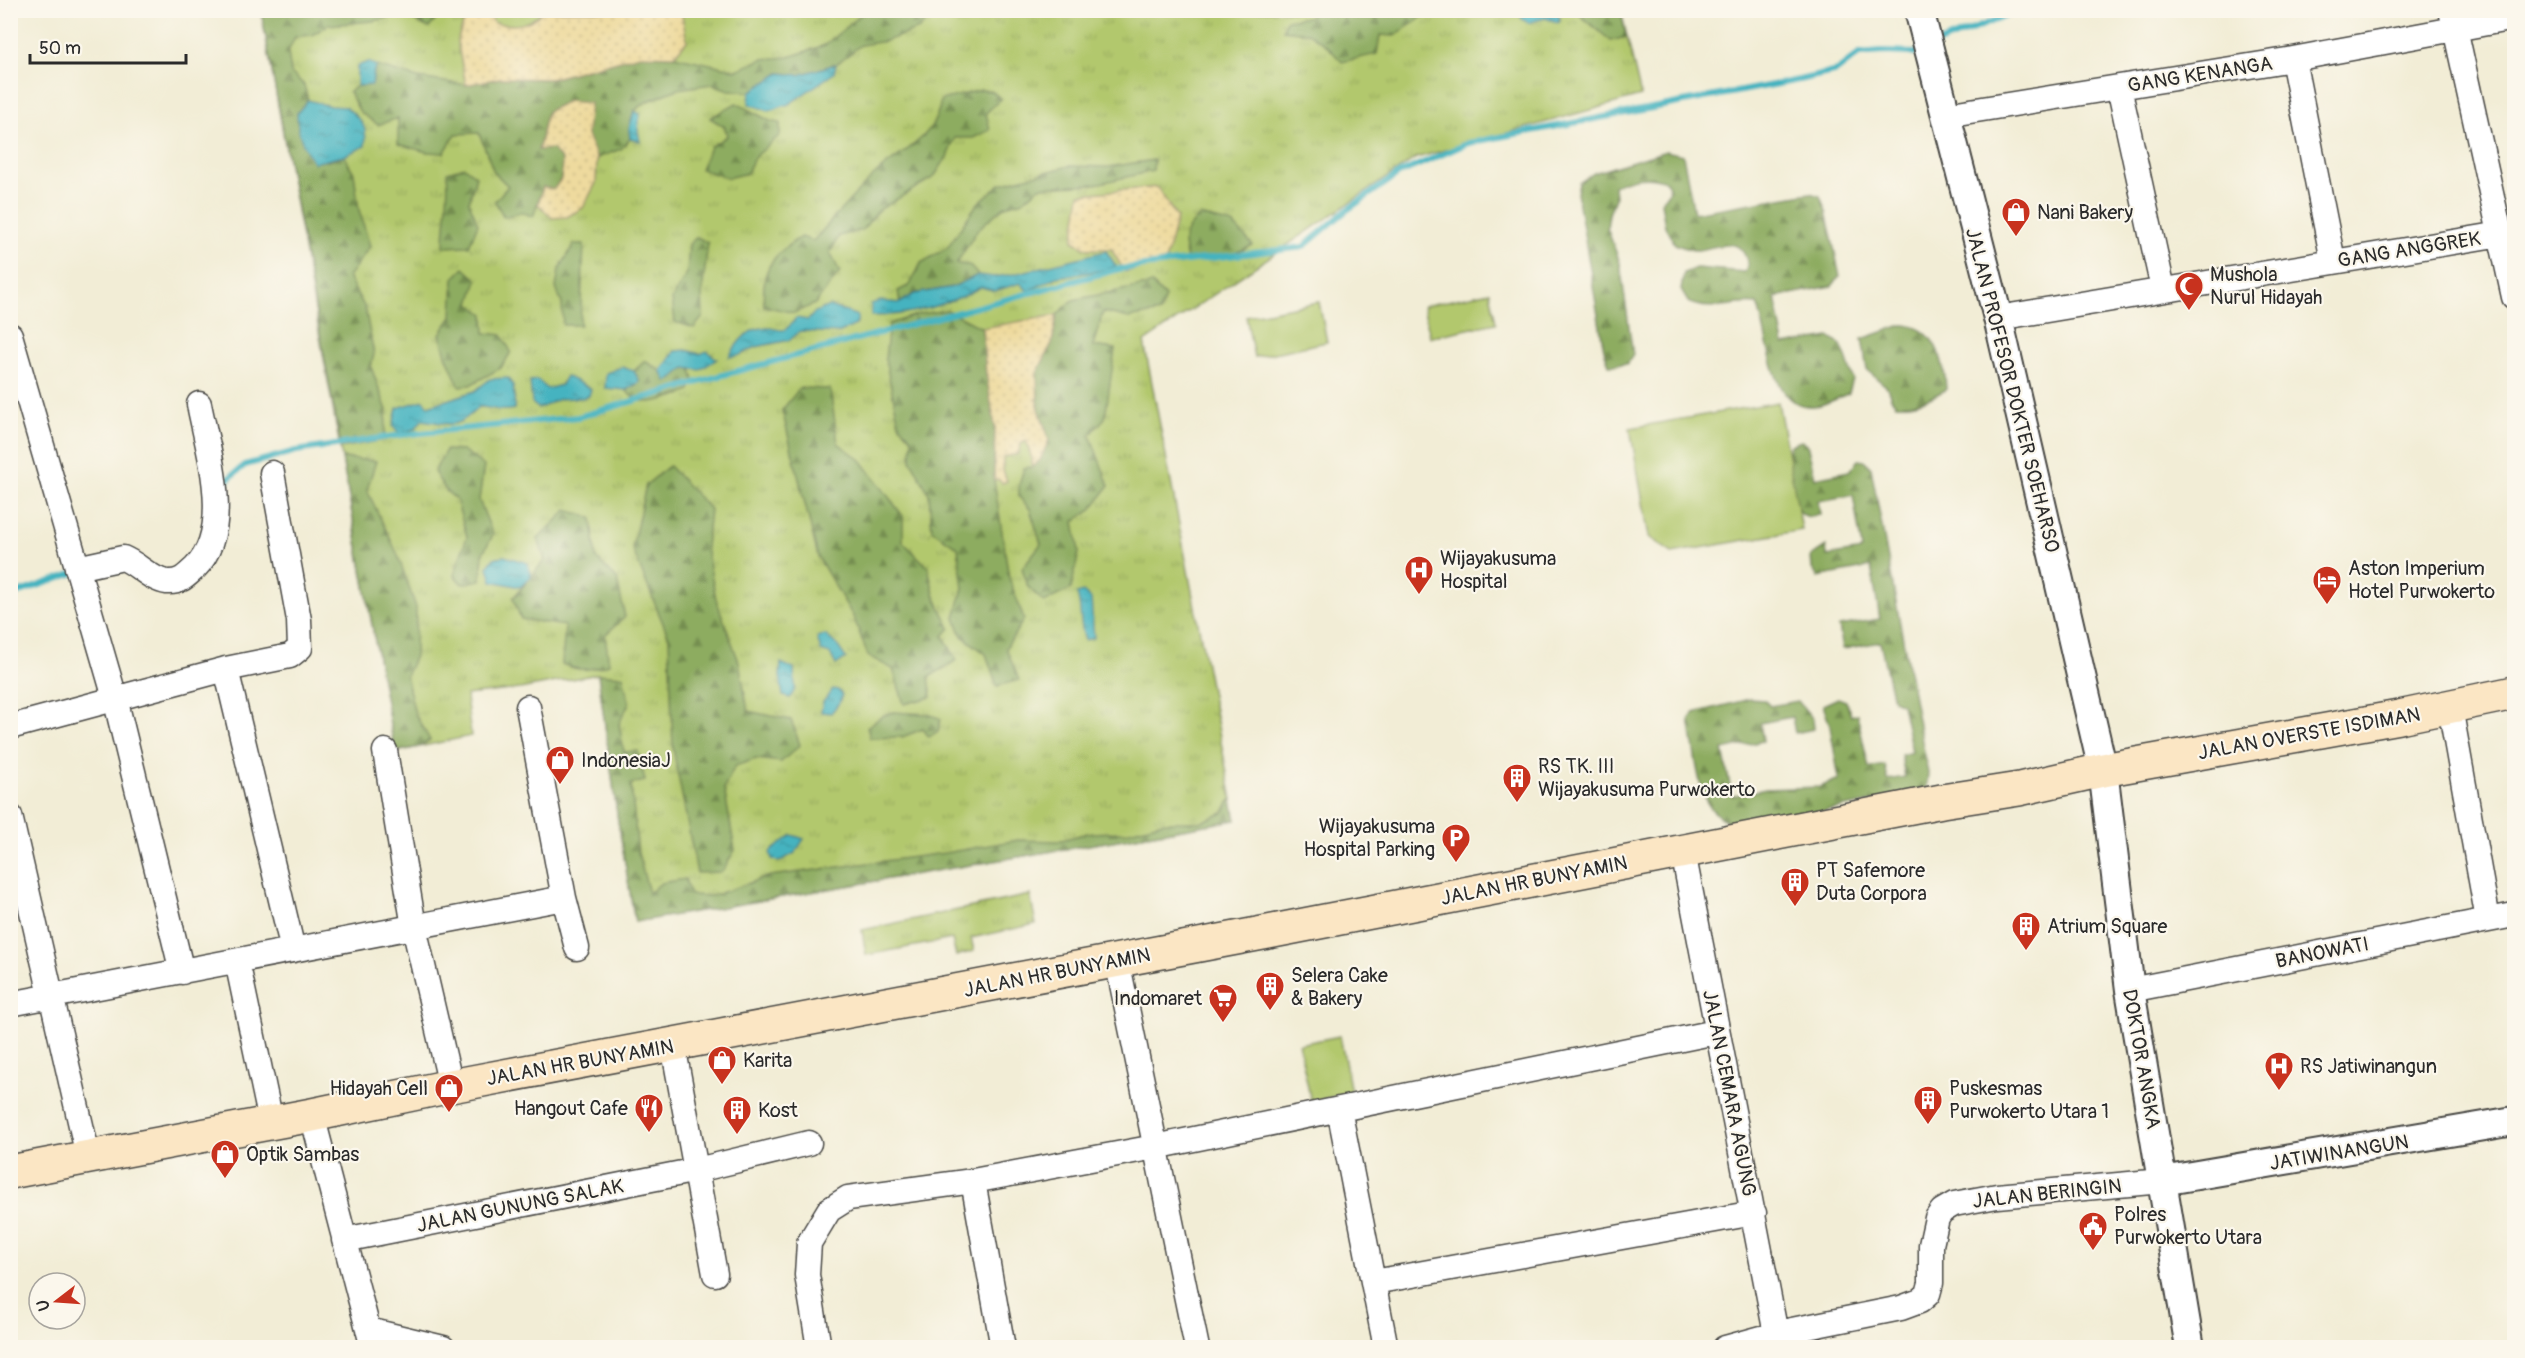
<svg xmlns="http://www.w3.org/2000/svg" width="2525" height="1358" font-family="Pangolin,sans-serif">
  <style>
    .grass { fill: url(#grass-tufts); stroke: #6e7a4c; stroke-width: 1.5 }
    .forest { fill: url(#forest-firs); stroke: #5c6c46; stroke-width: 1.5 }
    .sand { fill: url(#sand-dots); stroke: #8c8264; stroke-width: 1.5 }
    .green { fill: #b2c86d; stroke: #6e7a4c; stroke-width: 1.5 }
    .water { fill: url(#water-ripples); stroke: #386f76; stroke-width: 1.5 }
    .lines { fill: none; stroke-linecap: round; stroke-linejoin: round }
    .stream { stroke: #45b3c0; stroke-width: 6 }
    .minor-casing { stroke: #494845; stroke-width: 27 }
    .tertiary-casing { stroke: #494845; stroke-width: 32 }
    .secondary-casing { stroke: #494845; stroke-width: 36 }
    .minor { stroke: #fff; stroke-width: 24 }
    .tertiary { stroke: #fff; stroke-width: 28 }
    .secondary { stroke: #fbe6c4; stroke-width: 33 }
    .labels { text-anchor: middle; stroke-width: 4.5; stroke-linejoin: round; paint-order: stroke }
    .street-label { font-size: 20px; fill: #2b2b2b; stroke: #fbf7ec }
    .poi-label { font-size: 20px; fill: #2b2b2b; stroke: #fbf7ec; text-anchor: start }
  </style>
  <defs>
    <pattern id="grass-tufts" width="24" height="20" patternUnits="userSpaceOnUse" patternTransform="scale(1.5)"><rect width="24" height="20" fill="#b2c86d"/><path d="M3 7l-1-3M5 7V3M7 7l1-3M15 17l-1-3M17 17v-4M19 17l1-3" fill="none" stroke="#99ac5f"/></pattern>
    <pattern id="forest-firs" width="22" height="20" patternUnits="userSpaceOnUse" patternTransform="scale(1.5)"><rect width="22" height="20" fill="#8dac60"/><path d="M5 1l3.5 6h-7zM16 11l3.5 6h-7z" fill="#738c4f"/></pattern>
    <pattern id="sand-dots" width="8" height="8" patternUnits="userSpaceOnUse" patternTransform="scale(1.5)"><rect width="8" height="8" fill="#eeda9e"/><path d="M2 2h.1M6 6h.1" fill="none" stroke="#cb8" stroke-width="1.8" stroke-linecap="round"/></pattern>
    <pattern id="water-ripples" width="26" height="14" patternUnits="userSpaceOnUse" patternTransform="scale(1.5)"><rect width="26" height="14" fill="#45b3c0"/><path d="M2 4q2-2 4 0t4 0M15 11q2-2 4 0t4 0" fill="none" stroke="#3a929c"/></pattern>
  </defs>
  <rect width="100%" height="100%" fill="#fbf7ec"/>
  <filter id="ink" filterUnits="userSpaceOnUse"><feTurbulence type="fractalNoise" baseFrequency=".0167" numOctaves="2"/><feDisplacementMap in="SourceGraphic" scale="12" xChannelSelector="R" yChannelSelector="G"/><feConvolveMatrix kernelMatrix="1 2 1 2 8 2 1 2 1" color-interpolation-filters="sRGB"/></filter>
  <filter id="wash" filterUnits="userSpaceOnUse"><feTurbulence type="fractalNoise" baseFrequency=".008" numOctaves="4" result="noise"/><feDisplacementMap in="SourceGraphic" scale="24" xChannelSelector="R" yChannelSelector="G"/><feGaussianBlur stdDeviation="1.35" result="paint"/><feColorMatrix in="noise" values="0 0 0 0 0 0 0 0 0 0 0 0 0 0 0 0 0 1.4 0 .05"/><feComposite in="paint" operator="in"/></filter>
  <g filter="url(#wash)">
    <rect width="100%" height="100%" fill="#f2edd6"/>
    <path class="grass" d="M261,11h1360l20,85 -225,62 -272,184 92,478 -601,102 -17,-101 -20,-147 -78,15 -54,6 5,41 -76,16z
      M1030,895l6,29 -65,14 3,13 -18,5 -4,-17 -86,16 -4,-25z"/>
    <path class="forest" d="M936,10l-17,19 -33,12 -25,4 -25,19 -37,11 -19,-2 -30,19 -21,-2 -17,-6 -34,5 -30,12 -14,10 -5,18 1,10 -9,10 -24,9 -29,-57 -20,10c-6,12 -5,26 -10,39l14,-1 10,11 -1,19 -7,11 -11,-3 -10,30 -11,-5 -18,5 -9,-16 13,-15 -14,-14 -15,-39 -23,1 -12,19 -17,-1 -29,-8v-26l-20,7 -18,-13 -11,-20 8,-6 15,-1 2,-15 3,-4 41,12 48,7 34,-7 51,1 89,-24 34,1 63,14 25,-11 27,-2 36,-12 40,-34z
      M261,11h182l-14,17 -27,-13 -29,6 -45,4 -16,10 -17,2 -7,15 3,21 13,12 4,15 -11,13 30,48 17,-5 10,17 5,37 11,36 -22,31 17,31 9,46 -3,13 16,43 -3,30 -43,8z
      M1314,11v-1l132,1 -1,3 -21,2 -30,20 -14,-1 -3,19 -35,8 -15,-16 -19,-13 -25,-3 3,-10 22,-3z
      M1575,11h46l5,26 -15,4z
      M981,90l11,1 9,8 -15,14 4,17 -17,8h-18l-8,19 -13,20 -55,33 -17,20 -23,6 -9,17 10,19 -25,32 -21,9 -30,-7c-3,-36 6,-50 37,-69l12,4c22,-24 43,-50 67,-71 27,-22 55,-32 61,-70z
      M736,103l34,18 10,2v12l-26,23 -7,15 -20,5 -26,-9 9,-22 17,-11 -2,-9 -15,-9z
      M1666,151l17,4 11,58 116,-20 10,3 6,15 14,65 -8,10 -57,11 9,48 45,-8 12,8 6,15 6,19 -4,14c-11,5 -23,12 -35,13 -45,5 -45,-74 -57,-102 -24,-3 -45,9 -69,-2l-7,-12 3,-17 12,-5 49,4 3,-7c-7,-32 -27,-18 -50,-15 -7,1 -16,-3 -23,-6l-10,-18 -4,-24 9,-12 -3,-8c-15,-8 -39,-5 -53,4l1,12 -6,16 -2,14 13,35 13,92 -6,9 -18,1 -5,-15 -27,-157 2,-10 15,-10z
      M1154,160l-1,11 -57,13 -56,3 -17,14 -18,5 -27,23 -22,35 13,1 9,10 -25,12 -39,7 -14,9 -2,-12 12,-6 11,-22 26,-15 30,-44 23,-20 69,-18 39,1z
      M464,167l12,9 -7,26 9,22 -9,22 -25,1c0,-26 6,-50 3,-75z
      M1200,216l33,8 20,21c-26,13 -37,15 -66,14 -6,-22 -4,-28 13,-43z
      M697,237l11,6 -6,50 1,24 -9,11 -19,-6 -3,-23 15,-26 2,-29z
      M574,244h10l-4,81h-17l-1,-21 -6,-16 3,-18z
      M464,268l13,12 -7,24 14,10 1,19 17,2 9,17 -10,16 -31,17 -11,1 -13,-31 -6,-21 12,-17 2,-39z
      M1152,284l13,13 -5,15 -31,6 -26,-6 -10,34 22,3 -10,69 -15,17 19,51 -19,25 -16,10 5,31 -8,37 -27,13 -16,-15 -6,-19 19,-24 -11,-35 -11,-12v-12l5,-17 8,-1 17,-27 -11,-34 -1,-33 15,-30 5,-28 16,-15z
      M947,310l35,18 4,46 9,44 -1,62 15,98 15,41 -18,29 13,32 -22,6 -11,-32 -24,-18 -7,-18 8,-30 -5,-40 -26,-18 -3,-36 -18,-34 1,-21 -13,-15 -14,-65 4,-35 30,-10z
      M1902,325c33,0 43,37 44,64 -14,9 -33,17 -50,15l-5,-6 -4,-11 -20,-17 -5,-31z
      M645,361l16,10 6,10 18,-14 6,1 3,13 -5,11c-22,6 -48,20 -63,-2l14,-8 -6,-11z
      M800,388l30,1 8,54 23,17 42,56v26l25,25 6,27 16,34 -7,8 14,24 -28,17 3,20 -28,7 -11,-35 -25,-13 -14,-38 -36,-61 -36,-147z
      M1801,441l6,3 8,34 34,-7 9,-11 7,1 6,7 57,305 -2,19 -189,35c-10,-5 -21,-11 -27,-20 -12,-15 -17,-67 -21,-87l5,-7 56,-14 14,1 6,6 28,-5 15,18 1,10 -19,4 -3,-16 -32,6 3,18 -40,9 9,46 34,-7 54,-2 19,-8 -9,-53 -7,-21 15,-7 8,3 5,15 6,-2 12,54 16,-3 3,15 17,-3 -4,-22 11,-3 -10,-48 -9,-4 -13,-58 -37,7 -4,-23 41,-7 -9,-52 -53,10 -6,-8 -1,-13 15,-10 1,10 35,-6 -9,-55 -35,6 2,13 -11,3 -8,-3c-7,-16 -16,-53 -11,-69z
      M446,450l18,1 20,15 -5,34 14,35 -10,18 -2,27 -19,4 -8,-9 13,-38 -11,-38 -9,-7 -13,-20z
      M342,458l34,3 -9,29 30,63 19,54 -1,49 -9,20 9,38 15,26 -11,7 -24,5z
      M669,466l41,43 -4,38 10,52 23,63 9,49 43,9 9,25 -19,17 -25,-3 -21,7 -11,22 11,62 -13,22 -25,1 -24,-124 -4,-111 -37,-90 14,-63z
      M567,510l25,8 4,40 21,21 8,38 -20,18 4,29c-18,6 -29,8 -47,0l3,-38 -44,-7 -8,-21 32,-38 -7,-21z
      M598,674l25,2 6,27 -10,21 5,28 14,-1 7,30 -14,3 7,69 11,40 12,-10 24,-4 5,16 22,1 58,-20 175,-23 73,-13 40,1 29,-8 39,-1 37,-10h37l23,-9 8,-14 5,21 -601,102 -17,-101z
      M894,712c17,2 33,-1 47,7l-3,12 -9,6 -6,-8 -21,8 -32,1 -3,-11 17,-12z"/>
    <path class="sand" d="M681,10l6,31 -13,15 -34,-1 -90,24 -50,-1 -34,7 -9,-44 9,-25 22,-5 6,12c19,3 35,4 48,-12z
      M568,101l22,2 -3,32 10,23 -1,25 -13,25 -16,9 -15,1 -14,-14 5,-17 11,2 7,-10 1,-19 -10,-11 -14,1c5,-13 4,-27 10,-39z
      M1157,187l20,31 -12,44 -40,10 -14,-23h-23l-15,-8 7,-47z
      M1057,315l-5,28 -15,30 1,33 11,34 -9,20 -8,7v-8l-6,-18 -5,3 -3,10 -15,3v13l4,11 -5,2 -4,-4 -4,1 1,-53 -9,-53 -4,-46z"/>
    <path class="green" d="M1490,292l6,31 -66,14 -7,-31z
      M1319,302l8,40 -73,15 -8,-41z
      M1778,402l24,128 -130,23 -23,-16 -19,-109z
      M1340,1036l11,56 -40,10 -12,-58z"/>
    <path class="water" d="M1539,11l20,3v7l-2,1 -12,-4 -17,5 -7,-5 2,-5z
      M368,62l9,4 -3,4 -2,15 -15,1v-20z
      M836,64l-2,9 -45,31 -20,7 -20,-7 1,-12 30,-19 19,2z
      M308,100l22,6 16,1c15,13 22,18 19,39l-21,10 -30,7c-12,-17 -17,-30 -17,-50z
      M634,111l6,3 -2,16 2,11 -10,-2 -1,-10z
      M1106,251l10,15 -10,4 -49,7 -29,14 -8,-8 -25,8 -14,-4c-32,18 -73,29 -110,29v-12l9,-3 20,2 14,-9 39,-7 25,-12 16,2 20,-3z
      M829,306l29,10 -2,9 -18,8 -38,-2 -10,9 -34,7 -16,8 -11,2c7,-13 18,-29 35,-29 19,-1 17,10 32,-10l12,2 7,-8z
      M686,350l14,4 7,-3 10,8 -17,11 -15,-2 -18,14 -6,-11 14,-20z
      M622,367l12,4 6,11 -14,8 -21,-2 1,-15z
      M566,376l25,13 -2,7c-11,4 -18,1 -29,3 -8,2 -14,8 -22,9l-6,-5 -2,-22 8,-1 9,9 14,-4z
      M508,378l5,7 2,24c-18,4 -20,-2 -36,-2 -25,24 -27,17 -57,13l-7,9 -16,4 -6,-7 4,-18 27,-8 4,6 47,-15 15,-12z
      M504,556l24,7 3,14 -11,10 -28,-6 -4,-14 6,-9z
      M1083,592l8,7 3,39 -9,2c-6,-15 -3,-31 -8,-46z
      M825,635l12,10 9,13 -10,7 -6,-11 -9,-3 -4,-14z
      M781,663l13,6 1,20 -5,9 -7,-2 -3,-20z
      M833,689l5,1 4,5 -3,8 -8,10 -10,-1 2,-10z
      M792,835l12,4 -9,14 -16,9 -7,-3 -2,-7z"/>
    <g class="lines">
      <path class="stream" d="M1936,44l85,-34
        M224,487l4,-8 17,-14 51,-14 105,-16 177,-18 145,-42 396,-106 184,-22 44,-37 53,-37 68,-30 331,-63 38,-9 22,-17 23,-2 33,1 6,-3
        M10,598l2,-3 62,-22"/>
    </g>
  </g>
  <g filter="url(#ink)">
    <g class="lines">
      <g class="minor-casing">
        <path id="minor" d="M2451,10l63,287
          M2293,59l40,202
          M2119,87l44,202
          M1945,115l348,-56 221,-41
          M1998,318l503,-84
          M10,335l105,363 67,274
          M77,568l46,-10c15,6 28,22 44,24 14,1 19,-6 28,-14 39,-39 13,-117 4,-164
          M226,669l67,281
          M528,707l36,191 13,50
          M2450,707l38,213
          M10,727l216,-58 64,-13 10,-8 -1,-28 -27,-147
          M385,751l29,176 37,159
          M10,816l78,340
          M1683,852l93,482
          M1117,960l80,388
          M237,961l34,161
          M2130,990l384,-75
          M10,1004l554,-106
          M673,1045l42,229
          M1339,1109l47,239
          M312,1115l61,233
          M973,1181l30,167
          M344,1240l353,-70 112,-27
          M1374,1282l380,-69
          M368,1330l75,18
          M819,1348l-12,-73 2,-32 20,-33 19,-12 125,-17 182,-34 561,-115
          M1725,1348l62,-17 114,-23 19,-7 8,-7 3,-11v-38l6,-27 5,-7 12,-7 43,-8 165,-15"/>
      </g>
      <g class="tertiary-casing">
        <path id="tertiary" d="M1919,10l79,308 105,452 27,220 60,358
          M2162,1181l352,-60"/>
      </g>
      <g class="secondary-casing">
        <path id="secondary" d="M10,1172l302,-57 139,-29 817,-154 674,-131 77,-12 84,-19 296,-53 115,-24"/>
      </g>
      <use href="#minor" class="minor"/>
      <use href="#tertiary" class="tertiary"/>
      <use href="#secondary" class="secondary"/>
    </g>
  </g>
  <defs>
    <g id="shop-pin" transform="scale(1.5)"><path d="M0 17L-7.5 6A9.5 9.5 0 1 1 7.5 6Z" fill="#c8321e" stroke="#fbf7ec"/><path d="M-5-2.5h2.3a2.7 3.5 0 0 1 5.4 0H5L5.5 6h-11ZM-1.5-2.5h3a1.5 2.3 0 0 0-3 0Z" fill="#fff"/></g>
    <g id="mosque-pin" transform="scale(1.5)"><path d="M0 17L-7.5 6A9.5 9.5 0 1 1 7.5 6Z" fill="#c8321e" stroke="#fbf7ec"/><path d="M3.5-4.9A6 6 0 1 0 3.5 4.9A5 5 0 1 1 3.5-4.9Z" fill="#fff"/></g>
    <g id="hospital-pin" transform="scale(1.5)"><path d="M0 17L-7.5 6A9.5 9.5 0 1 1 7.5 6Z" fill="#c8321e" stroke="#fbf7ec"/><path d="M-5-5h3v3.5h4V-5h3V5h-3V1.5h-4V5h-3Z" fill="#fff"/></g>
    <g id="hotel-pin" transform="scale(1.5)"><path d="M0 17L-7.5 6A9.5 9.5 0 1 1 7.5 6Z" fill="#c8321e" stroke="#fbf7ec"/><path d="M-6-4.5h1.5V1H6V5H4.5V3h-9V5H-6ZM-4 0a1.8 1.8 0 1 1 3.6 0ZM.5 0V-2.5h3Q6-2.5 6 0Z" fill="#fff"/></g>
    <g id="building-pin" transform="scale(1.5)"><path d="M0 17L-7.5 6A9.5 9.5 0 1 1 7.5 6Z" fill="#c8321e" stroke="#fbf7ec"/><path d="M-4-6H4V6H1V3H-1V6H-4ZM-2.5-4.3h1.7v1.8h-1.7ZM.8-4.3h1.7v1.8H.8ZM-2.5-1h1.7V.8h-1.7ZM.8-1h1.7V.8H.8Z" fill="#fff"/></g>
    <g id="parking-pin" transform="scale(1.5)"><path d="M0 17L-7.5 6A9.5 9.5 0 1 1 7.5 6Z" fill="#c8321e" stroke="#fbf7ec"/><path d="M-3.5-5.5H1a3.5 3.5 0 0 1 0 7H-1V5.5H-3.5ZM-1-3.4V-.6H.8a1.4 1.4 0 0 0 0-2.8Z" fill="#fff"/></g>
    <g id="supermarket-pin" transform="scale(1.5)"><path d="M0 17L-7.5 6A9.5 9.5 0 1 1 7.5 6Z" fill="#c8321e" stroke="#fbf7ec"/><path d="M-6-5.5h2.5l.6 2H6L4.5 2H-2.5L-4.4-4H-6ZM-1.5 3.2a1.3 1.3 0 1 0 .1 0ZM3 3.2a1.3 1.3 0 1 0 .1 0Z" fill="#fff"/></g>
    <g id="restaurant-pin" transform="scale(1.5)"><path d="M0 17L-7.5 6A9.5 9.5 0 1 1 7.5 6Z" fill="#c8321e" stroke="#fbf7ec"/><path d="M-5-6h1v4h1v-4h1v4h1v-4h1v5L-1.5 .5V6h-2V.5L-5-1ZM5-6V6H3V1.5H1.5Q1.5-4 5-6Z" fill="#fff"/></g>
    <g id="civic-pin" transform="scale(1.5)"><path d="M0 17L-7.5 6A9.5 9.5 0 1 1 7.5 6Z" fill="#c8321e" stroke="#fbf7ec"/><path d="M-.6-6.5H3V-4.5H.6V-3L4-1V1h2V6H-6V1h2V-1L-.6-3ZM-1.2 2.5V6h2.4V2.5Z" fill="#fff"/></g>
  </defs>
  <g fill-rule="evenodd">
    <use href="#shop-pin" x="2016" y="212"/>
    <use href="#mosque-pin" x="2189" y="286"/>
    <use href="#hospital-pin" x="1419" y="570"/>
    <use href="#hotel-pin" x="2327" y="580"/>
    <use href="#shop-pin" x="560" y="760"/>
    <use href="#building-pin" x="1517" y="778"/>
    <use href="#parking-pin" x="1456" y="838"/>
    <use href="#building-pin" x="1795" y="882"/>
    <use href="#building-pin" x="2026" y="926"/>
    <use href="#building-pin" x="1270" y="986"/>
    <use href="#supermarket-pin" x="1223" y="998"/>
    <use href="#shop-pin" x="722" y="1060"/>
    <use href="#hospital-pin" x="2279" y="1066"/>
    <use href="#shop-pin" x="449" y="1088"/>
    <use href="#building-pin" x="1928" y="1100"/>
    <use href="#restaurant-pin" x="649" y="1108"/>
    <use href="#building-pin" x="737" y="1110"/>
    <use href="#shop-pin" x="225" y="1154"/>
    <use href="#civic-pin" x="2093" y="1226"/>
  </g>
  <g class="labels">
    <g class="street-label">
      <text transform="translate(2200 74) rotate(-9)" y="7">GANG KENANGA</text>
      <text transform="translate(2409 249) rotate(-9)" y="7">GANG ANGGREK</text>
      <text transform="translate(2013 390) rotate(76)" y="7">JALAN PROFESOR DOKTER SOEHARSO</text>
      <text transform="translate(2309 733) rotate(-10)" y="7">JALAN OVERSTE ISDIMAN</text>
      <text transform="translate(1534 880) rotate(-11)" y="7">JALAN HR BUNYAMIN</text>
      <text transform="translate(2322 952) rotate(-11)" y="7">BANOWATI</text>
      <text transform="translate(1057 972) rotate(-11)" y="7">JALAN HR BUNYAMIN</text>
      <text transform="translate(2142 1059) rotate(80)" y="7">DOKTOR ANGKA</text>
      <text transform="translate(580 1062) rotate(-10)" y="7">JALAN HR BUNYAMIN</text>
      <text transform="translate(1730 1093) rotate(79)" y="7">JALAN CEMARA AGUNG</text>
      <text transform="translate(2339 1152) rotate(-9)" y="7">JATIWINANGUN</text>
      <text transform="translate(2047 1193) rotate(-6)" y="7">JALAN BERINGIN</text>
      <text transform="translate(520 1205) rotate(-11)" y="7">JALAN GUNUNG SALAK</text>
    </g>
    <g class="poi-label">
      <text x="2037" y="219">Nani Bakery</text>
      <text x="2210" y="281">Mushola<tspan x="2210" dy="23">Nurul Hidayah</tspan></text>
      <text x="1440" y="565">Wijayakusuma<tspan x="1440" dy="23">Hospital</tspan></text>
      <text x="2348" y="575">Aston Imperium<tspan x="2348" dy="23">Hotel Purwokerto</tspan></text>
      <text x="581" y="767">IndonesiaJ</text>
      <text x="1538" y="773">RS TK. III<tspan x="1538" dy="23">Wijayakusuma Purwokerto</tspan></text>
      <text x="1435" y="833" text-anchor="end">Wijayakusuma<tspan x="1435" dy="23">Hospital Parking</tspan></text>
      <text x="1816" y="877">PT Safemore<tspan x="1816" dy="23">Duta Corpora</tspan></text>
      <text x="2047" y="933">Atrium Square</text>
      <text x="1291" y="982">Selera Cake<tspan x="1291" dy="23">&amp; Bakery</tspan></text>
      <text x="1202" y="1005" text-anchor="end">Indomaret</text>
      <text x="743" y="1067">Karita</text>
      <text x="2300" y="1073">RS Jatiwinangun</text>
      <text x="428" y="1095" text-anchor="end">Hidayah Cell</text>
      <text x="1949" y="1095">Puskesmas<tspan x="1949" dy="23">Purwokerto Utara 1</tspan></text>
      <text x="628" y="1115" text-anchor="end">Hangout Cafe</text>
      <text x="758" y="1117">Kost</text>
      <text x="246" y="1161">Optik Sambas</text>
      <text x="2114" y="1221">Polres<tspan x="2114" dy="23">Purwokerto Utara</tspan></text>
    </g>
  </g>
  <rect width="2525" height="1358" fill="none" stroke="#fbf7ec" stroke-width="36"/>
  <g transform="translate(57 1301) rotate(253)"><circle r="28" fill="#fbf7ec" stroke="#a8a59f" stroke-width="1.5"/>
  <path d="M0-4.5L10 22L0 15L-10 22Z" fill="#c8321e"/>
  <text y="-9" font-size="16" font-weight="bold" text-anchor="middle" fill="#2b2b2b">U</text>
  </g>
  <path d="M30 54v9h156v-9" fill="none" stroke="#2b2b2b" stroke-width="3"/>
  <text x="39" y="54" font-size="18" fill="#2b2b2b" stroke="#fbf7ec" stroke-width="4.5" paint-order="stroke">50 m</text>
</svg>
